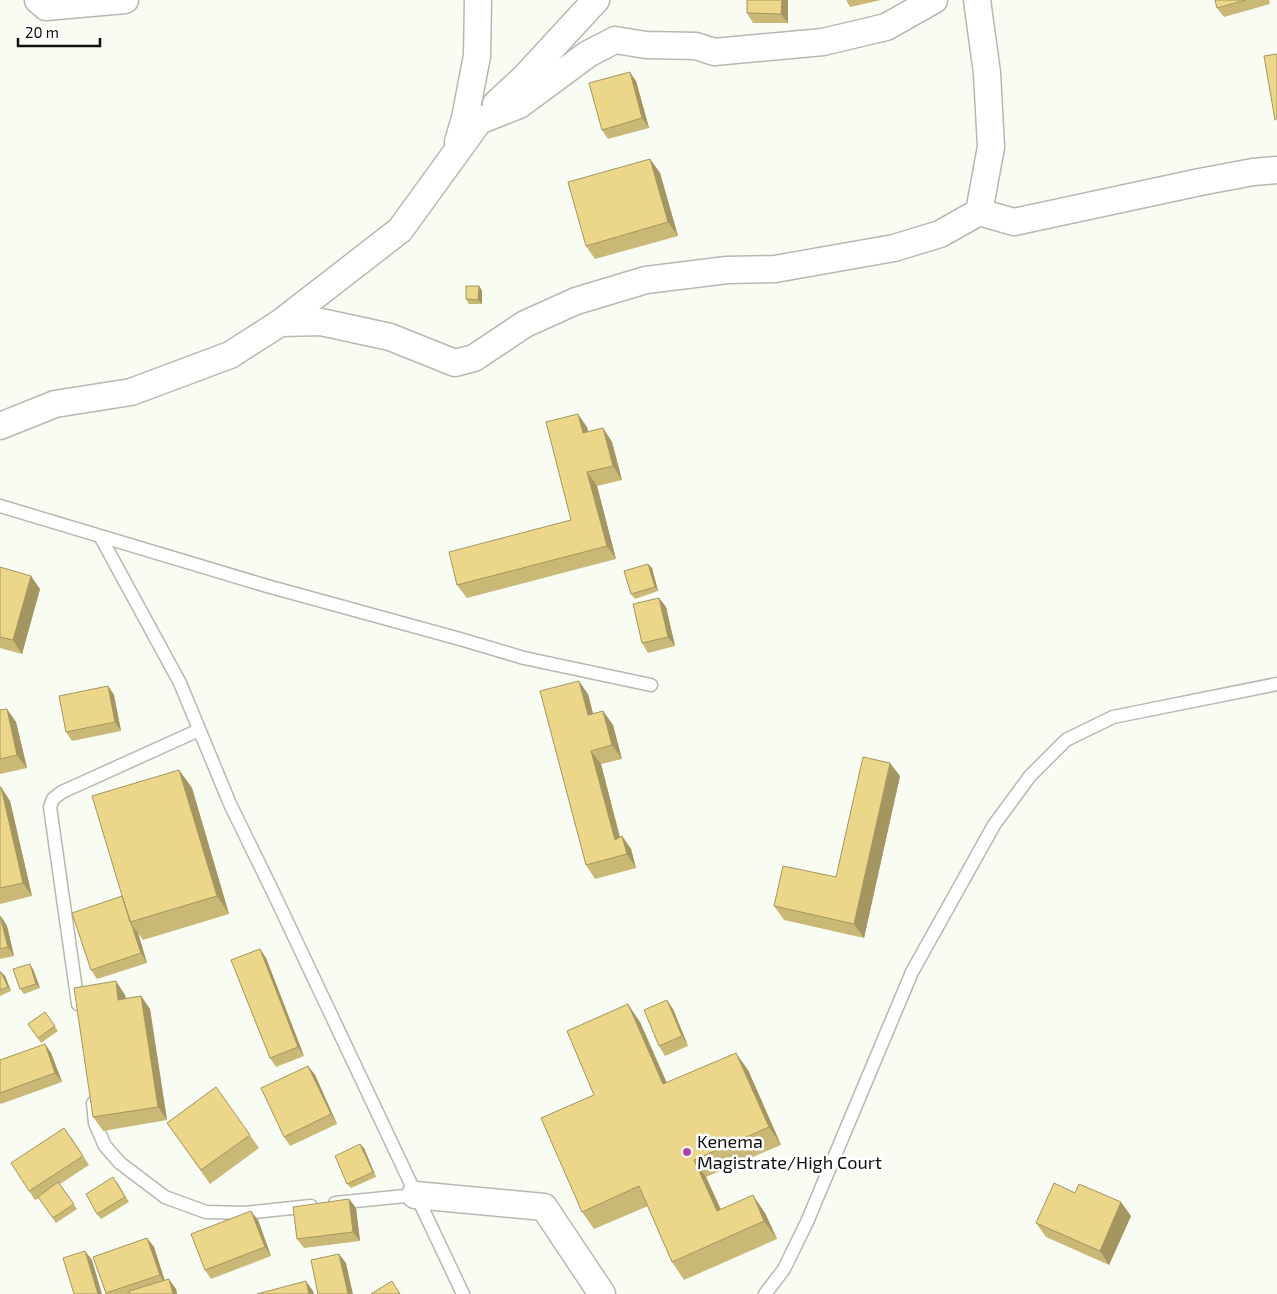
<svg xmlns="http://www.w3.org/2000/svg" width="1277" height="1294" font-family="'Exo 2',sans-serif">
  <style>
    .lines { fill: none; stroke-linecap: round; stroke-linejoin: round }
    .lane-casing { stroke: #b6b9b1; stroke-width: 15 }
    .street-casing { stroke: #b6b9b1; stroke-width: 29 }
    .lane { stroke: #fff; stroke-width: 12 }
    .street { stroke: #fff; stroke-width: 26 }
    .wall { fill: #cab876 }
    .shaded-wall { fill: #a49660 }
    .building { fill: #ebd689; stroke: #a49660 }
    .poi-dot { fill: #af44a4; stroke: #fff; stroke-width: 2 }
    .labels { text-anchor: middle; stroke-width: 5; stroke-linejoin: round; paint-order: stroke }
    .poi-label { font-size: 18px; fill: #0f100e; stroke: #fff; text-anchor: start }
  </style>
  <rect width="100%" height="100%" fill="#f8fcf3"/>
  <g class="lines">
    <g class="lane-casing">
      <path id="lane" d="M0,506l267,80 193,53 64,19 127,27
        M100,536l80,147 50,121 43,88 190,402
        M78,1004l-28,-197 3,-8 9,-7 137,-62
        M93,1103l2,20 10,23 15,17 45,34 41,15 39,1 66,-7
        M335,1203l80,-8
        M765,1294l19,-25 23,-47 105,-250 82,-147 36,-49 36,-36 47,-23 164,-33"/>
    </g>
    <g class="street-casing">
      <path id="street" d="M38,0l8,7 79,-7
        M977,0l10,73 4,74 -12,65
        M496,104l28,-26 72,-78
        M458,142l7,-24 12,-62 1,-56
        M280,323l120,-93 79,-109 40,-16 69,-51 27,-14 31,5 50,1 18,6 109,-10 63,-15 48,-27
        M0,426l55,-22 76,-12 99,-37 50,-32 41,-1 69,15 65,26 19,-5 51,-34 51,-23 70,-21 81,-10 48,-1 119,-21 46,-14 39,-22 35,10 186,-40 53,-10 24,-2
        M415,1195l129,12 58,87"/>
    </g>
    <use href="#lane" class="lane"/>
    <use href="#street" class="street"/>
  </g>
  <path class="wall" d="M747,0h41v23h-35l-6,-10z
    M846,0h35l-31,7z
    M1215,0h54l1,4 -46,13 -7,-9z
    M636,81l13,47 -41,11 -6,-9z
    M650,159l10,14 18,63 -83,23 -9,-13z
    M479,286l3,5v13h-13l-3,-5z
    M587,427l1,5 15,-4 9,14 10,38 -25,6 19,73 -149,39 -10,-13 114,-65z
    M0,567l40,22 -18,65 -22,-6z
    M652,568l6,23 -23,8 -4,-5z
    M659,598l7,9 9,39 -27,7 -6,-10z
    M108,686l6,9 7,36 -49,10 -6,-9z
    M588,694l5,20 10,-3 10,14 9,34 -21,5 19,73 2,-1 9,13 5,19 -41,11 -9,-14z
    M0,710l16,12 11,46 -27,6z
    M179,770l13,18 37,126 -86,26 -5,-7 9,30 -50,16 -6,-9 31,-74z
    M900,776l-36,162 -80,-18 -10,-14 62,-29z
    M0,787l10,14 22,95 -32,8z
    M0,916l7,10 7,30 -14,3z
    M260,949l6,9 38,98 -28,11 -6,-9z
    M33,969l7,19 -16,6 -4,-5z
    M0,972l5,4 6,15 -11,5z
    M125,995l1,3 15,-2 9,13 17,111 -64,11 -10,-14z
    M673,1009l15,37 -23,10 -6,-10z
    M45,1012l13,19 -17,12 -13,-19z
    M640,1022l27,61 81,-13 33,75 -75,32 15,32 44,4 12,26 -93,41 -12,-18 -24,-56 -54,23 -12,-17 12,-117z
    M45,1044l6,9 11,29 -61,22 -1,-1v-43z
    M308,1066l7,9 22,49 -47,22 -6,-9z
    M216,1087l43,61 -49,36 -43,-61z
    M71,1137l18,28 -29,19 17,25 -21,14 -17,-25 -4,2 -6,-9z
    M364,1148l12,29 -25,11 -4,-4z
    M117,1182l12,20 -28,17 -4,-5z
    M1075,1193l56,23 -22,49 -63,-28 -10,-14z
    M349,1199l7,9 4,33 -56,7 -7,-9z
    M258,1220l13,36 -60,23 -6,-9z
    M147,1238l7,9 11,34 11,8 1,5h-71l-13,-37z"/>
  <path class="shaded-wall" d="M782,0h6v23l-7,-9z
    M630,72l6,9 13,47 -7,-10z
    M650,159l10,14 18,63 -10,-14z
    M479,286l3,5v13l-4,-4z
    M578,414l9,13 5,20 -9,-14z
    M603,428l9,14 10,38 -9,-14z
    M587,472l10,14 19,73 -9,-13z
    M648,564l4,4 6,23 -3,-4z
    M31,576l9,13 -18,65 -9,-14z
    M659,598l7,9 9,39 -7,-9z
    M579,681l9,13 9,35 -9,-14z
    M108,686l6,9 7,36 -6,-9z
    M7,709l9,13 11,46 -10,-13z
    M603,711l10,14 9,34 -10,-14z
    M591,751l10,13 23,90 -9,-14z
    M890,763l10,13 -36,162 -10,-14z
    M179,770l13,18 37,126 -12,-18z
    M1,787l9,14 22,95 -9,-13z
    M622,836l9,13 5,19 -9,-14z
    M1,916l6,10 7,30 -6,-9z
    M131,924l7,9 9,30 -6,-10z
    M260,949l6,9 38,98 -6,-9z
    M30,964l3,5 7,19 -4,-4z
    M1,972l4,4 6,15 -3,-4z
    M116,981l9,14 3,18 -10,-13z
    M141,996l9,13 17,111 -9,-13z
    M667,1000l6,9 15,37 -6,-10z
    M628,1004l12,18 35,80 -12,-18z
    M45,1044l6,9 11,29 -7,-9z
    M736,1053l12,17 33,75 -12,-18z
    M308,1066l7,9 22,49 -6,-10z
    M360,1144l4,4 12,29 -3,-5z
    M694,1160l12,17 23,52 -12,-18z
    M753,1195l12,18 12,26 -13,-18z
    M349,1199l7,9 4,33 -7,-9z
    M1121,1202l10,14 -22,49 -9,-14z
    M251,1211l7,9 13,36 -6,-9z
    M147,1238l7,9 12,38 -6,-10z
    M85,1251l7,9 10,34h-4z
    M339,1254l7,9 7,31h-5z
    M169,1279l7,10 1,5h-4z
    M306,1281l7,10 1,3h-5z"/>
  <path class="building" d="M747,0h35l-1,14 -34,-1z
    M1215,0h31l-29,8z
    M1277,54v65l-2,1 -11,-64z
    M630,72l12,46 -40,12 -13,-47z
    M650,159l18,63 -82,24 -18,-64z
    M466,286h13l-1,14 -12,-1z
    M578,414l5,19 20,-5 10,38 -26,6 20,74 -150,39 -8,-33 122,-32 -25,-98z
    M648,564l7,23 -24,7 -7,-23z
    M0,567l31,9 -18,64 -13,-3z
    M659,598l9,39 -26,6 -9,-39z
    M579,681l9,34 15,-4 9,34 -21,6 24,89 7,-4 5,18 -41,11 -46,-174z
    M108,686l7,36 -49,10 -7,-36z
    M7,709l10,46 -17,4v-49z
    M863,757l27,6 -36,161 -80,-18 9,-40 53,11z
    M179,770l38,126 -87,26 -38,-126z
    M0,787h1l22,96 -23,5z
    M122,896l19,57 -50,17 -19,-57z
    M0,916l8,31 -8,2z
    M260,949l38,98 -28,11 -39,-98z
    M30,964l6,20 -16,5 -7,-20z
    M0,972h1l7,15 -8,3z
    M116,981l2,19 23,-4 17,111 -65,10 -19,-129z
    M667,1000l15,36 -23,10 -15,-36z
    M628,1004l35,80 73,-31 33,74 -75,33 23,51 36,-16 11,26 -92,41 -33,-76 -57,26 -41,-94 53,-23 -27,-64z
    M45,1012l10,14 -17,12 -10,-14z
    M45,1044l10,29 -55,20v-33z
    M308,1066l23,48 -47,23 -23,-49z
    M216,1087l34,48 -49,35 -34,-47z
    M64,1128l19,28 -54,35 -18,-28z
    M360,1144l13,28 -26,12 -12,-28z
    M113,1177l12,20 -28,17 -11,-20z
    M58,1182l16,22 -21,14 -15,-21z
    M1054,1183l21,10 4,-9 42,18 -21,49 -64,-28z
    M349,1199l4,33 -56,7 -4,-32z
    M251,1211l14,36 -60,23 -14,-36z
    M147,1238l13,37 -54,18 -13,-36z
    M85,1251l13,43h-24l-11,-36z
    M339,1254l9,40h-30l-7,-34z
    M169,1279l4,15h-43l-1,-3z
    M306,1281l3,13h-52z
    M392,1281l8,13h-29z"/>
  <circle class="poi-dot" cx="687" cy="1152" r="5"/>
  <g class="labels">
    <g class="poi-label">
      <text x="697" y="1148">Kenema<tspan x="697" dy="21">Magistrate/High Court</tspan></text>
    </g>
  </g>
  <path d="M18 38v8h82v-8" fill="none" stroke="#0f100e" stroke-width="2.5"/>
  <text x="25" y="38" font-size="15" fill="#0f100e" stroke="#ffffff" stroke-width="4" paint-order="stroke">20 m</text>
</svg>
